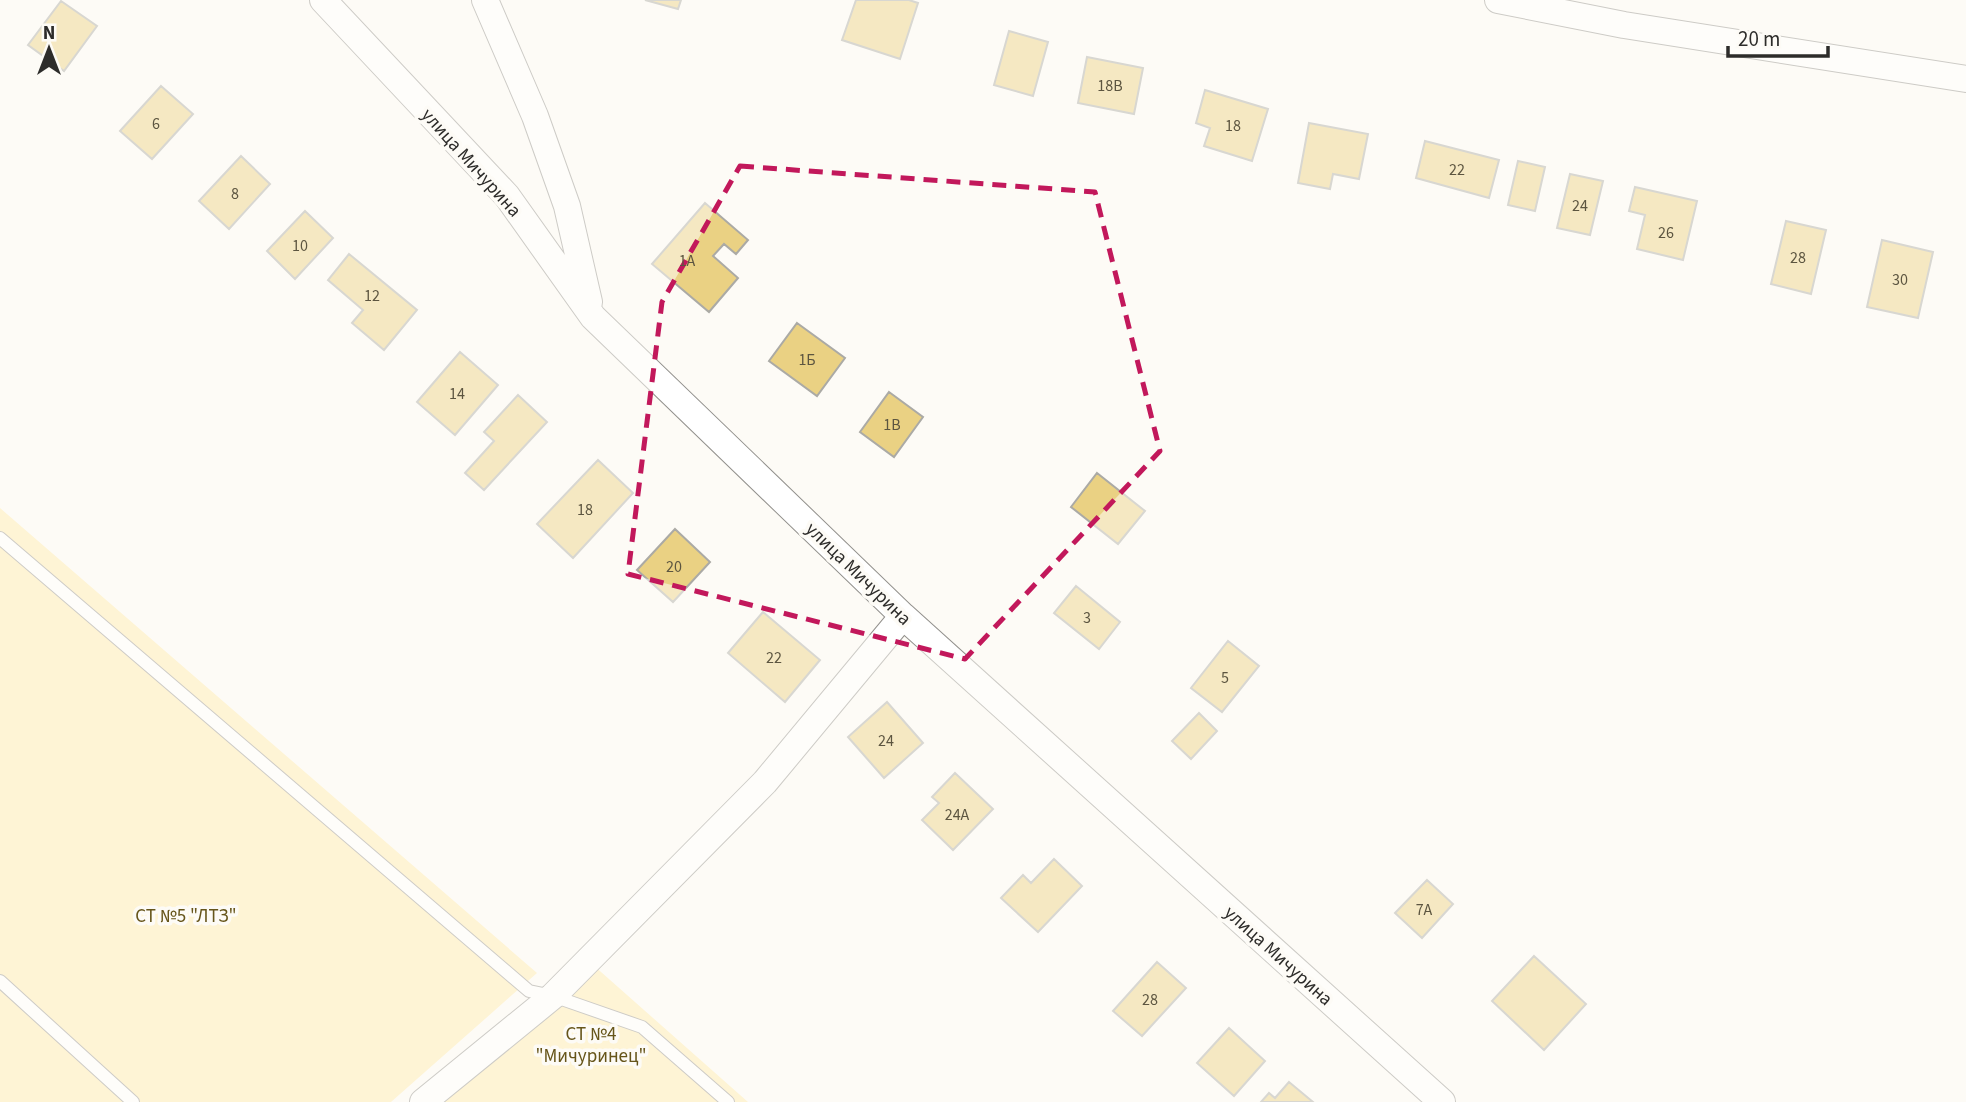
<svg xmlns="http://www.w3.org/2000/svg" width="1966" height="1102" font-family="'Source Sans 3',sans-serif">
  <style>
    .green { fill: #ffeaad }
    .building { fill: #ead183; stroke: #abaaa5; stroke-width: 2 }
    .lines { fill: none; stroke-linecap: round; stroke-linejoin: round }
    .service-casing { stroke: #93918d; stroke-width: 14 }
    .minor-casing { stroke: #93918d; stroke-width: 28 }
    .service { stroke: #fff; stroke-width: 12 }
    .minor { stroke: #fff; stroke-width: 26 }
    .marked { fill: none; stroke: #c2185b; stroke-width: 5; stroke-dasharray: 14 9; stroke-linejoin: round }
    .labels { text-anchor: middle; stroke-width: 7; stroke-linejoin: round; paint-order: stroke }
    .number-label { font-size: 16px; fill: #5c5540 }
    .street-label { font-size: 19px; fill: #2d2c2a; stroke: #fdfbf6 }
    .park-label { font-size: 19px; fill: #66551a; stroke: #fdfbf6 }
  </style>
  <rect width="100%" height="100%" fill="#fdfbf6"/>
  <path class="green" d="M0,508l537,465 -146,129h-391z
    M592,964l156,138h-311z"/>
  <path class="building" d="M645,0h36l-3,9z
    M856,0h53l9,3 -18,56 -58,-19z
    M61,1l36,25 -33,45 -36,-26z
    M1009,31l39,11 -15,54 -39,-11z
    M1087,57l56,11 -9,46 -56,-11z
    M161,86l32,28 -41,45 -32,-28z
    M1205,90l63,19 -16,52 -48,-15 6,-18 -14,-5z
    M1309,123l59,11 -9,45 -26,-5 -3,15 -32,-6z
    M1425,141l74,19 -10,38 -73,-20z
    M241,156l29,28 -41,45 -30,-28z
    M1518,161l27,6 -10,44 -27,-6z
    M1570,174l33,7 -13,54 -33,-7z
    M1635,187l62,14 -14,59 -46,-11 8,-34 -16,-4z
    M705,203l43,37 -12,14 -12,-10 -11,12 25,22 -29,34 -57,-48z
    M305,211l28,27 -38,41 -28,-28z
    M1786,221l40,9 -15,64 -40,-10z
    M1882,240l51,12 -15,66 -51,-11z
    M349,254l68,56 -33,40 -32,-27 11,-13 -35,-30z
    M797,323l48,35 -28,38 -48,-35z
    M460,352l38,33 -43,50 -38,-33z
    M889,392l34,25 -29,40 -34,-25z
    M518,395l29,27 -63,68 -19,-17 29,-32 -10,-9z
    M598,460l35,33 -60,65 -36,-34z
    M1097,473l48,38 -27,33 -47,-37z
    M675,529l35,33 -37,40 -36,-32z
    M1076,586l44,36 -21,27 -45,-36z
    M763,612l57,48 -35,42 -57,-49z
    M1228,641l31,25 -37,46 -31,-24z
    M887,702l36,41 -39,35 -36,-41z
    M1199,713l18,18 -26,28 -19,-18z
    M955,773l38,36 -40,41 -31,-30 17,-17 -7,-6z
    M1054,859l28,27 -44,46 -37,-34 22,-23 8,8z
    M1427,880l26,24 -31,34 -27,-25z
    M1534,956l52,48 -42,46 -52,-49z
    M1157,962l29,26 -44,48 -29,-25z
    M1229,1028l36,33 -31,35 -37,-33z
    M1289,1082l24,20h-52l8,-9 6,5z"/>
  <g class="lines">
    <g class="service-casing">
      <path id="service" d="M0,538l529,453 24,5 89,31 86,75
        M0,981l133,121"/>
    </g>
    <g class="minor-casing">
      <path id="minor" d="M323,0l184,196 86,121 310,299 539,486
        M485,0l50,116 32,90 22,96
        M1498,0l126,25 342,54
        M423,1102l130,-106 212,-214 138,-166"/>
    </g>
    <use href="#service" class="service"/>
    <use href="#minor" class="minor"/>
  </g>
  <path d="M0 0H1966V1102H0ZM740,166l355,26 65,259 -195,208 -337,-85 34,-272z" fill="#fdfbf6" fill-opacity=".55" fill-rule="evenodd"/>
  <path class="marked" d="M740,166l355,26 65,259 -195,208 -337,-85 34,-272z"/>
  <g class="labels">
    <g class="number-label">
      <text x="1110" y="91">18В</text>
      <text x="156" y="129">6</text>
      <text x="1233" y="131">18</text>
      <text x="1457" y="175">22</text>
      <text x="235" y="199">8</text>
      <text x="1580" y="211">24</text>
      <text x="1666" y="238">26</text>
      <text x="300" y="251">10</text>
      <text x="1798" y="263">28</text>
      <text x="687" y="266">1А</text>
      <text x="1900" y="285">30</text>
      <text x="372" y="301">12</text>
      <text x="807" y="365">1Б</text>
      <text x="457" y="399">14</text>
      <text x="892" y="430">1В</text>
      <text x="585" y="515">18</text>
      <text x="674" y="572">20</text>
      <text x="1087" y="623">3</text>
      <text x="774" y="663">22</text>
      <text x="1225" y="683">5</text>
      <text x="886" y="746">24</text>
      <text x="957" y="820">24А</text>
      <text x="1424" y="915">7А</text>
      <text x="1150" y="1005">28</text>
    </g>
    <g class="street-label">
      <text transform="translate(472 162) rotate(48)" y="7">улица Мичурина</text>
      <text transform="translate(859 573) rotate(44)" y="7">улица Мичурина</text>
      <text transform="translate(1279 955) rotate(42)" y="7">улица Мичурина</text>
    </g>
    <g class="park-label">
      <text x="186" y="922">СТ №5 "ЛТЗ"</text>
      <text x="591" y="1040">СТ №4<tspan x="591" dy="22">"Мичуринец"</tspan></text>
    </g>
  </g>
  <g transform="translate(49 49)" stroke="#fdfbf6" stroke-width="5" paint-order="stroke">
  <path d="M0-5L12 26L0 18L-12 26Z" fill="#2d2c2a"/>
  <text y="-10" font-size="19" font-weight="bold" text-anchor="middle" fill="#2d2c2a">N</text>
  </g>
  <path d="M1728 46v10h100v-10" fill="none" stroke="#2d2c2a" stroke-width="3.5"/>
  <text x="1738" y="46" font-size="21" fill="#2d2c2a" stroke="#fdfbf6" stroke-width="5" paint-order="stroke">20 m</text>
</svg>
